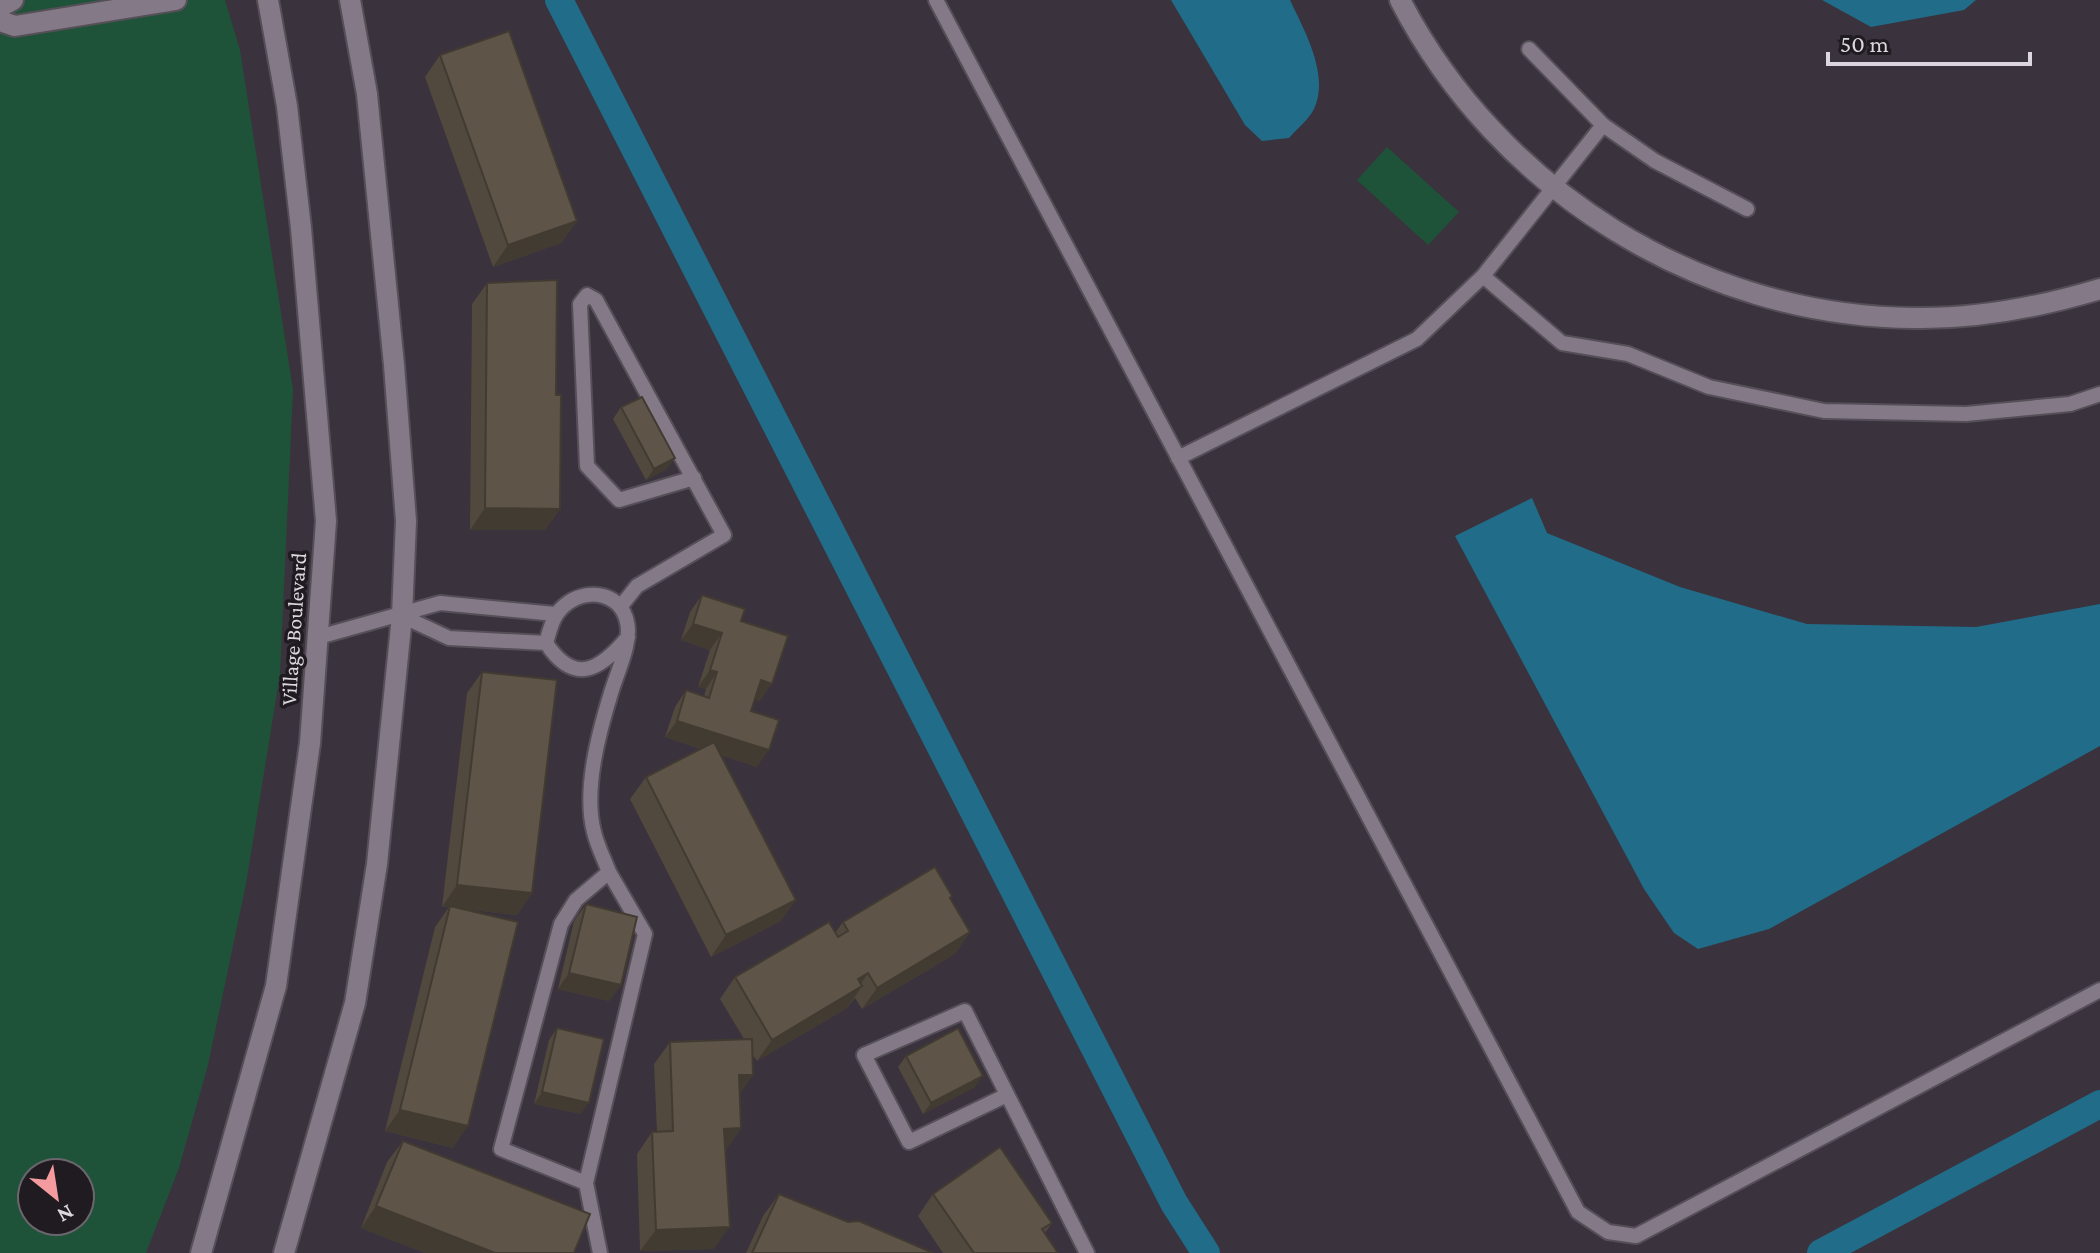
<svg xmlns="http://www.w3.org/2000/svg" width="2100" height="1253" font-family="'Crimson Pro',serif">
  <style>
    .green { fill: #1f5339; fill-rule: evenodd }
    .water { fill: #216c88 }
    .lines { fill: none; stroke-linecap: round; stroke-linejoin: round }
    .canal { stroke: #216c88; stroke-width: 28 }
    .service-casing { stroke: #554f58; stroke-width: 18 }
    .minor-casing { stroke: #554f58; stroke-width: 24 }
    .tertiary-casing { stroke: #554f58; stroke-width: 24 }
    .service { stroke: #847a87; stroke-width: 14 }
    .minor { stroke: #847a87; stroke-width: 20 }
    .tertiary { stroke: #847a87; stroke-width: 20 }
    .wall { fill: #51483e }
    .shaded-wall { fill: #423b32 }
    .building { fill: #5e5448; stroke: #423b32; stroke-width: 2 }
    .labels { text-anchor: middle; stroke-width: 7; stroke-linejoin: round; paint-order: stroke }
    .street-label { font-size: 22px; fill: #dcd7de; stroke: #1f1b21 }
  </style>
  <rect width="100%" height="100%" fill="#3a323d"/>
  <path class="green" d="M0,0h225l15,50 53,340 -13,284 -34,210 -38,181 -29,103 -33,85h-146zM32,1173h48v48h-48z
    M1387,147l72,65 -31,33 -71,-65z"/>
  <path class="water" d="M1171,0h119c14,30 40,75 24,109 -5,10 -17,20 -25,29l-27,3 -17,-16z
    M1822,0h154l-12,10 -93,17z
    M1532,498l15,35 133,54 127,37 169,3 124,-23v142l-331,183 -71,20 -24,-16 -30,-44 -189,-353z"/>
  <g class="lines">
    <path class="canal" d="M559,0l615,1203 32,50
      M1821,1253l279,-149"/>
    <g class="service-casing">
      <path id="service" d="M936,0l642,1212 30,20 28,4 464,-246
        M1529,49l74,76 52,36 92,48
        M1483,276l79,67 66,11 81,33 115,24 142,3 104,-10 30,-10
        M1178,458l239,-119 66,-63 120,-151
        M621,606l16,-20 87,-51 -128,-235 -9,-5 -7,9 7,162 32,34 75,-22
        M402,616l47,22 97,5
        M315,638l125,-35 115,11
        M1007,1095l-98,47 -45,-87 101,-44 122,242
        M586,1183l59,-249 -36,-62
        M600,1253l-14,-70 -85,-34 60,-225 15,-24 33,-28c-5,-13 -12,-27 -15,-40 -11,-42 5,-100 17,-139 6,-21 21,-50 16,-71 -6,-28 -36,-34 -58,-20 -16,11 -18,24 -23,41 29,44 55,26 82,-6"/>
    </g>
    <g class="minor-casing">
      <path id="minor" d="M1400,0c98,190 301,317 515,318 63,1 125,-11 185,-29
        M0,7l13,-7
        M0,21l15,5 161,-26"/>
    </g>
    <g class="tertiary-casing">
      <path id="tertiary" d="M201,1253l75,-267 34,-243 16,-222 -25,-293 -14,-122 -19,-106
        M284,1253l71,-250 22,-139 25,-248 4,-95 -12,-156 -27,-271 -17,-94"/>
    </g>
    <use href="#service" class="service"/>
    <use href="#minor" class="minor"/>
    <use href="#tertiary" class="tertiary"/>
  </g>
  <path class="wall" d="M440,55l137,166 -16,22 -68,24 -68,-190z
    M487,283l69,112 4,114 -15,21h-75l2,-226z
    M621,407l46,62 -21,11 -33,-61z
    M702,595l39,26 19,80 -5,-2 -4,12 6,56 -36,-12 60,166 -70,36 -81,-158 16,-22 55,-28 -36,-12 10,-30 11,-17 18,6 2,-7 -8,-2 12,-37 -29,-10 9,-28z
    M482,672l50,221 -15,22 -53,-6 -11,239 -68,-17 50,-204 14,-20h-7l25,-214z
    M952,896l-2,3 20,33 -15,22 -93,55 -7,-11 -8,10 -90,53 -5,-7 -12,40 1,34 -15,22 -12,99 -74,2 -3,-97 15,-22h5l-3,-68 16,-22 74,-3 -24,-40 15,-22 100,-44 8,-11z
    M586,904l35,81 -12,16 -51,-12 16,-68z
    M557,1028l24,86 -47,-10 15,-64z
    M906,1056l69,31 -52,27 -25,-47z
    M403,1141l171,112h-149l-64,-25 26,-66z
    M779,1194l69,28 85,31h-187l17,-37z
    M933,1194l119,29 -7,10 13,20h-115l-25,-37z"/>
  <path class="shaded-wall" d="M577,221l-16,22 -68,24 15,-22z
    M675,458l-8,11 -21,11 8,-11z
    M485,508l75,1 -15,21h-75z
    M693,624l29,9 -12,17 -29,-10z
    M710,670l7,2 -11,17 -8,-2z
    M761,680l11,4 -12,17 -11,-4z
    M677,721l92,29 -12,17 -92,-30z
    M457,885l75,8 -15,22 -75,-8z
    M796,900l-15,21 -70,36 15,-22z
    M970,932l-15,22 -93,55 15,-21z
    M569,973l52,12 -12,16 -51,-12z
    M868,973l-12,17 6,-4 -15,22 -90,53 15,-21z
    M739,1075h14l-15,22z
    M983,1076l-8,11 -52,27 8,-11z
    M542,1092l47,11 -8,11 -47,-10z
    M400,1110l68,16 -15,22 -68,-17z
    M741,1128l-15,22 -2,-21z
    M376,1206l119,47h-70l-64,-25z
    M730,1227l-16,22 -74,2 16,-21z"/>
  <path class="building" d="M509,31l68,190 -69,24 -68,-190z
    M557,280l-1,115h5l-1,114 -75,-1 2,-225z
    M642,397l33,61 -21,11 -33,-62z
    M702,595l43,14 -4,12 47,15 -16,48 -11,-4 -10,31 28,9 -10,30 -92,-29 9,-31 23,8 8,-26 -7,-2 12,-37 -29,-9z
    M482,672l75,8 -25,213 -75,-8z
    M714,742l82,158 -70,35 -80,-158z
    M935,867l17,29 -2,2 20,34 -93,56 -9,-15 -10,6 4,7 -90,54 -37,-63 94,-55 9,15 10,-6 -5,-9z
    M586,904l51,13 -16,68 -52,-12z
    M450,906l68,16 -50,204 -68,-16z
    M557,1028l47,11 -15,64 -47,-11z
    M958,1028l25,48 -52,27 -25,-47z
    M752,1039l1,36h-14l2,53 -17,1 6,98 -74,3 -4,-98 21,-1 -3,-89z
    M403,1141l187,73 -16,39h-79l-119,-47z
    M1000,1147l52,76 -10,6 16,24h-84l-41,-59z
    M779,1194l69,28 11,-1 74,32h-181z"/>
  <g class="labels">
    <g class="street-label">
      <text transform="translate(293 629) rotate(-86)" y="8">Village Boulevard</text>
    </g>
  </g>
  <g transform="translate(56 1197) rotate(150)"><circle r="38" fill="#1f1b21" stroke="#6b666d" stroke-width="2"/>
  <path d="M0-6L14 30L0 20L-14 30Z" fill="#f49b9f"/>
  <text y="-12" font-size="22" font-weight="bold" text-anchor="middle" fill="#dcd7de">N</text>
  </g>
  <path d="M1828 52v12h202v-12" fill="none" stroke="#dcd7de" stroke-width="4"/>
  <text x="1840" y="52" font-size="24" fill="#dcd7de" stroke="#1f1b21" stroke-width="6" paint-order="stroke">50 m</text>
</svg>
